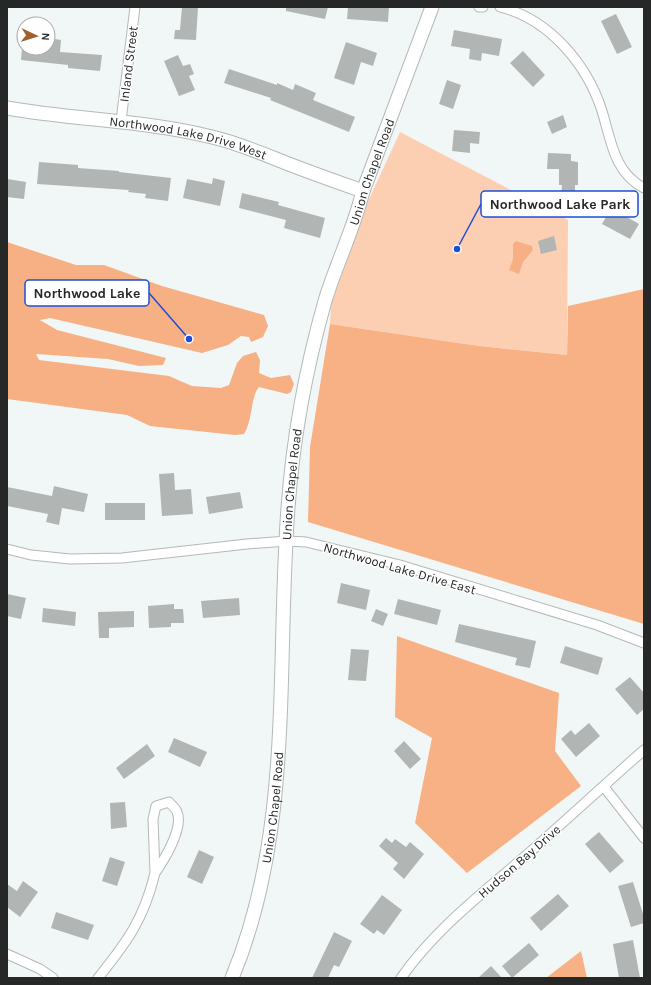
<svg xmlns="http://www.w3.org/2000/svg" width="651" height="985" font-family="Karla,sans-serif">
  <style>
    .green { fill: #fdcfb2 }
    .forest { fill: #f8b184 }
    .water { fill: #f6b083 }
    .building { fill: #b1b6b5 }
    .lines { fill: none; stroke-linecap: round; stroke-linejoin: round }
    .street-casing { stroke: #b3b9b8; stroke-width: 11 }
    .secondary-casing { stroke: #b3b9b8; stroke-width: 15 }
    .street { stroke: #fff; stroke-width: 9 }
    .secondary { stroke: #fff; stroke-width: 13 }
    .labels { text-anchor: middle; stroke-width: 3; stroke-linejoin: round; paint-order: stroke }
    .street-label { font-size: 13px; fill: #262828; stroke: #fff }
    .leader { fill: none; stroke: #1d4ed8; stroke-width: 1.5 }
    .callout-dot { fill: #1d4ed8; stroke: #fff; stroke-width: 1.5 }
    .callout { fill: #fff; stroke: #1d4ed8; stroke-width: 1.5 }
    .callout-label { font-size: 14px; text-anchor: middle; font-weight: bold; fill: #262828 }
  </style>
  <rect width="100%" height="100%" fill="#f1f7f6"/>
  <path class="green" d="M400,132l168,88 -1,135 -88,-9 -149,-22 3,-47z"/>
  <path class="forest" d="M644,289v335l-336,-102 2,-75 20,-123 149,22 88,9 1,-49z
    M397,636l162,57 -4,58 26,35 -114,87 -52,-50 17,-85 -37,-21z
    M581,951l6,27h-41z"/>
  <path class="water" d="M516,241l16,5 1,4 -10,12 -4,12 -10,-4 4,-11v-15z
    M7,242l69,23h28l58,21 102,29 4,11 -5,11 -12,5 -2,-5 -8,-1 -13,9 -26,8 -152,-35 -10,2 17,10 109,28 -3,7 -24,1 -31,-7 -72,-5 3,6 130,16 23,10 29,2 8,-3 8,-22 6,-7 13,-4 4,8 -1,13 12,5 19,-3 4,9 -3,8 -4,2 -28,-7c-9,11 -6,33 -15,47l-9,1 -85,-9 -23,-11 -120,-16z"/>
  <path class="building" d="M182,7h16l-2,33 -22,-1 1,-9h5z
    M286,7h42l-3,12 -39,-8z
    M348,7h41l-1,15 -41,-3z
    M616,14l16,33 -15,7 -16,-33z
    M454,30l48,9 -3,17 -17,-3 -1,8 -12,-2 1,-10 -19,-3z
    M48,38l13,2 -1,12 42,3 -2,16 -32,-3v-3l-47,-5 1,-12h26z
    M346,42l31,11 -4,13 -12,-4 -7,23 -20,-7z
    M523,51l22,24 -12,12 -23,-24z
    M178,55l5,11 7,-2 4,10 -5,2 6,14 -16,6 -15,-35z
    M229,69l48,16v-2l16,7 2,-6 21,9 -3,7 42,17 -6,15 -79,-32 1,-2 -47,-15z
    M447,80l14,5 -8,24 -14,-5z
    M563,115l4,12 -15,7 -5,-12z
    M454,130l26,2 -1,12 -9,-1v10l-18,-2z
    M548,153l23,1v7l7,1v23h-3v12l-14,-1 1,-11h-3v-16h-12z
    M39,162l39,3v3l41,3v1l52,6 -3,23 -23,-3 1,-4 -18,-2 1,-2 -92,-6z
    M213,178l12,3 -5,25 -37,-8 4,-19 25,5z
    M7,179l19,3 -2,17 -17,-2z
    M242,193l37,9 -1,3 47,13 -5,20 -36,-10 2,-8 -47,-12z
    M611,208l28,16 -9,15 -28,-15z
    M554,236l3,14 -16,4 -3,-13z
    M174,473l1,17 16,-1 2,25 -31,2 -3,-42z
    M54,486l34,8 -4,18 -22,-4 -3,17 -13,-3 2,-8 -41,-8v-19l45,9z
    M240,492l3,16 -34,6 -3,-17z
    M105,503h40v17h-40z
    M341,583l29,7 -4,20 -29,-7z
    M7,594l19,4 -5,21 -14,-3z
    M239,598l1,17 -37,3 -2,-17z
    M398,599l43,11 -4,15 -43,-11z
    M174,604v5h9l1,14h-13v4l-22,1 -1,-22z
    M43,608l33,4 -1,14 -33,-4z
    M376,609l12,5 -5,12 -12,-5z
    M134,611v16l-25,1v10h-10l-1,-26z
    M459,624l77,17 -6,27 -15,-3 2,-7 -62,-16z
    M565,646l38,12 -5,17 -38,-12z
    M351,649l18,1 -3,31 -18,-1z
    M630,677l14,16v16l-7,6 -22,-26z
    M589,723l11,13 -24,21 -15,-18 10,-9 4,5z
    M174,738l33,14 -7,15 -32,-15z
    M404,741l17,18 -11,10 -16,-18z
    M147,744l8,12 -31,23 -8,-11z
    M125,802l2,25 -16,2 -1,-26z
    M599,832l25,29 -14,12 -25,-29z
    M386,838l6,5 3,-4 11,8 4,-5 14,12 -20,25 -11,-10 5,-6 -19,-17z
    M199,850l15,7 -12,27 -15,-7z
    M110,857l15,5 -8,24 -15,-5z
    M23,881l15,11 -18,25 -13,-10v-23l10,7z
    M633,882l11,35v6l-13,4 -13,-41z
    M558,894l11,12 -28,25 -11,-13z
    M382,895l20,15 -18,25 -7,-5 -3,4 -14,-10z
    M56,912l38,13 -6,15 -37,-12z
    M334,932l18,9 -13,26 -5,-2 -6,13h-16z
    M633,940l7,38h-21l-6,-34z
    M529,943l10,12 -27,23 -10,-12z
    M491,966l11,12h-24z"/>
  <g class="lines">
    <g class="street-casing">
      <path id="street" d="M479,7h4
        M500,7c49,12 87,57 102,104 9,29 12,62 42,77
        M121,121l14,-114
        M7,549l24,6 39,4 52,-1 125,-14 40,-3 19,1 94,23 197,60 47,18
        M604,787l40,51
        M169,802c2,3 7,6 8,10 7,16 -13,48 -22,61l-2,-54 3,-13z
        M7,954l33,15 13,9
        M98,978c29,-36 46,-59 57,-105
        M401,978c33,-47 78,-82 121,-119 41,-36 81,-73 122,-109"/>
    </g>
    <g class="secondary-casing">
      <g id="secondary">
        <path id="s1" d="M7,108c68,12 137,12 205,29 26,6 49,16 74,26 26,10 51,19 77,28"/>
        <path id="s2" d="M232,978c62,-149 44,-313 56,-470 5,-70 18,-140 37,-207 11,-37 29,-72 38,-110l69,-184"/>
      </g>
    </g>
    <use href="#street" class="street"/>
    <use href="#secondary" class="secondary"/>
  </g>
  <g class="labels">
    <g class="street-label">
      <text transform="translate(128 64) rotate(-83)" y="5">Inland Street</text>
      <text dy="5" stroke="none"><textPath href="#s1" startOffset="184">Northwood Lake Drive West</textPath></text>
      <text dy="5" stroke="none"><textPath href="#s2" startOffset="824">Union Chapel Road</textPath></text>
      <text dy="5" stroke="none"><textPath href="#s2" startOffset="500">Union Chapel Road</textPath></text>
      <text transform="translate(400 568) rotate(16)" y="5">Northwood Lake Drive East</text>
      <text dy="5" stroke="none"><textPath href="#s2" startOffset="176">Union Chapel Road</textPath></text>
      <text transform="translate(519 861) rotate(-41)" y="5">Hudson Bay Drive</text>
    </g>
  </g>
  <path class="leader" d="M457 249L481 204M189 339L149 293"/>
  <g class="callout-dot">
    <circle cx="457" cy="249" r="4"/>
    <circle cx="189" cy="339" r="4"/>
  </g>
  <g class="callout">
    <rect x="481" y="191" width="157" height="26" rx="4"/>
    <rect x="25" y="280" width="124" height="26" rx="4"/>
  </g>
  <g class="callout-label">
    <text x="560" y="209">Northwood Lake Park</text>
    <text x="87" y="298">Northwood Lake</text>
  </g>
  <rect width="651" height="985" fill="none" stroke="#262828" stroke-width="16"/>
  <g transform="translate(36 36) rotate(94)"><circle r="19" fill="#ffffff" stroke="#a8a9a9"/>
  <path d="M0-3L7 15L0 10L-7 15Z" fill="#a3602f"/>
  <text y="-6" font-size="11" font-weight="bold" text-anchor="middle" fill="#262828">N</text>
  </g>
</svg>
